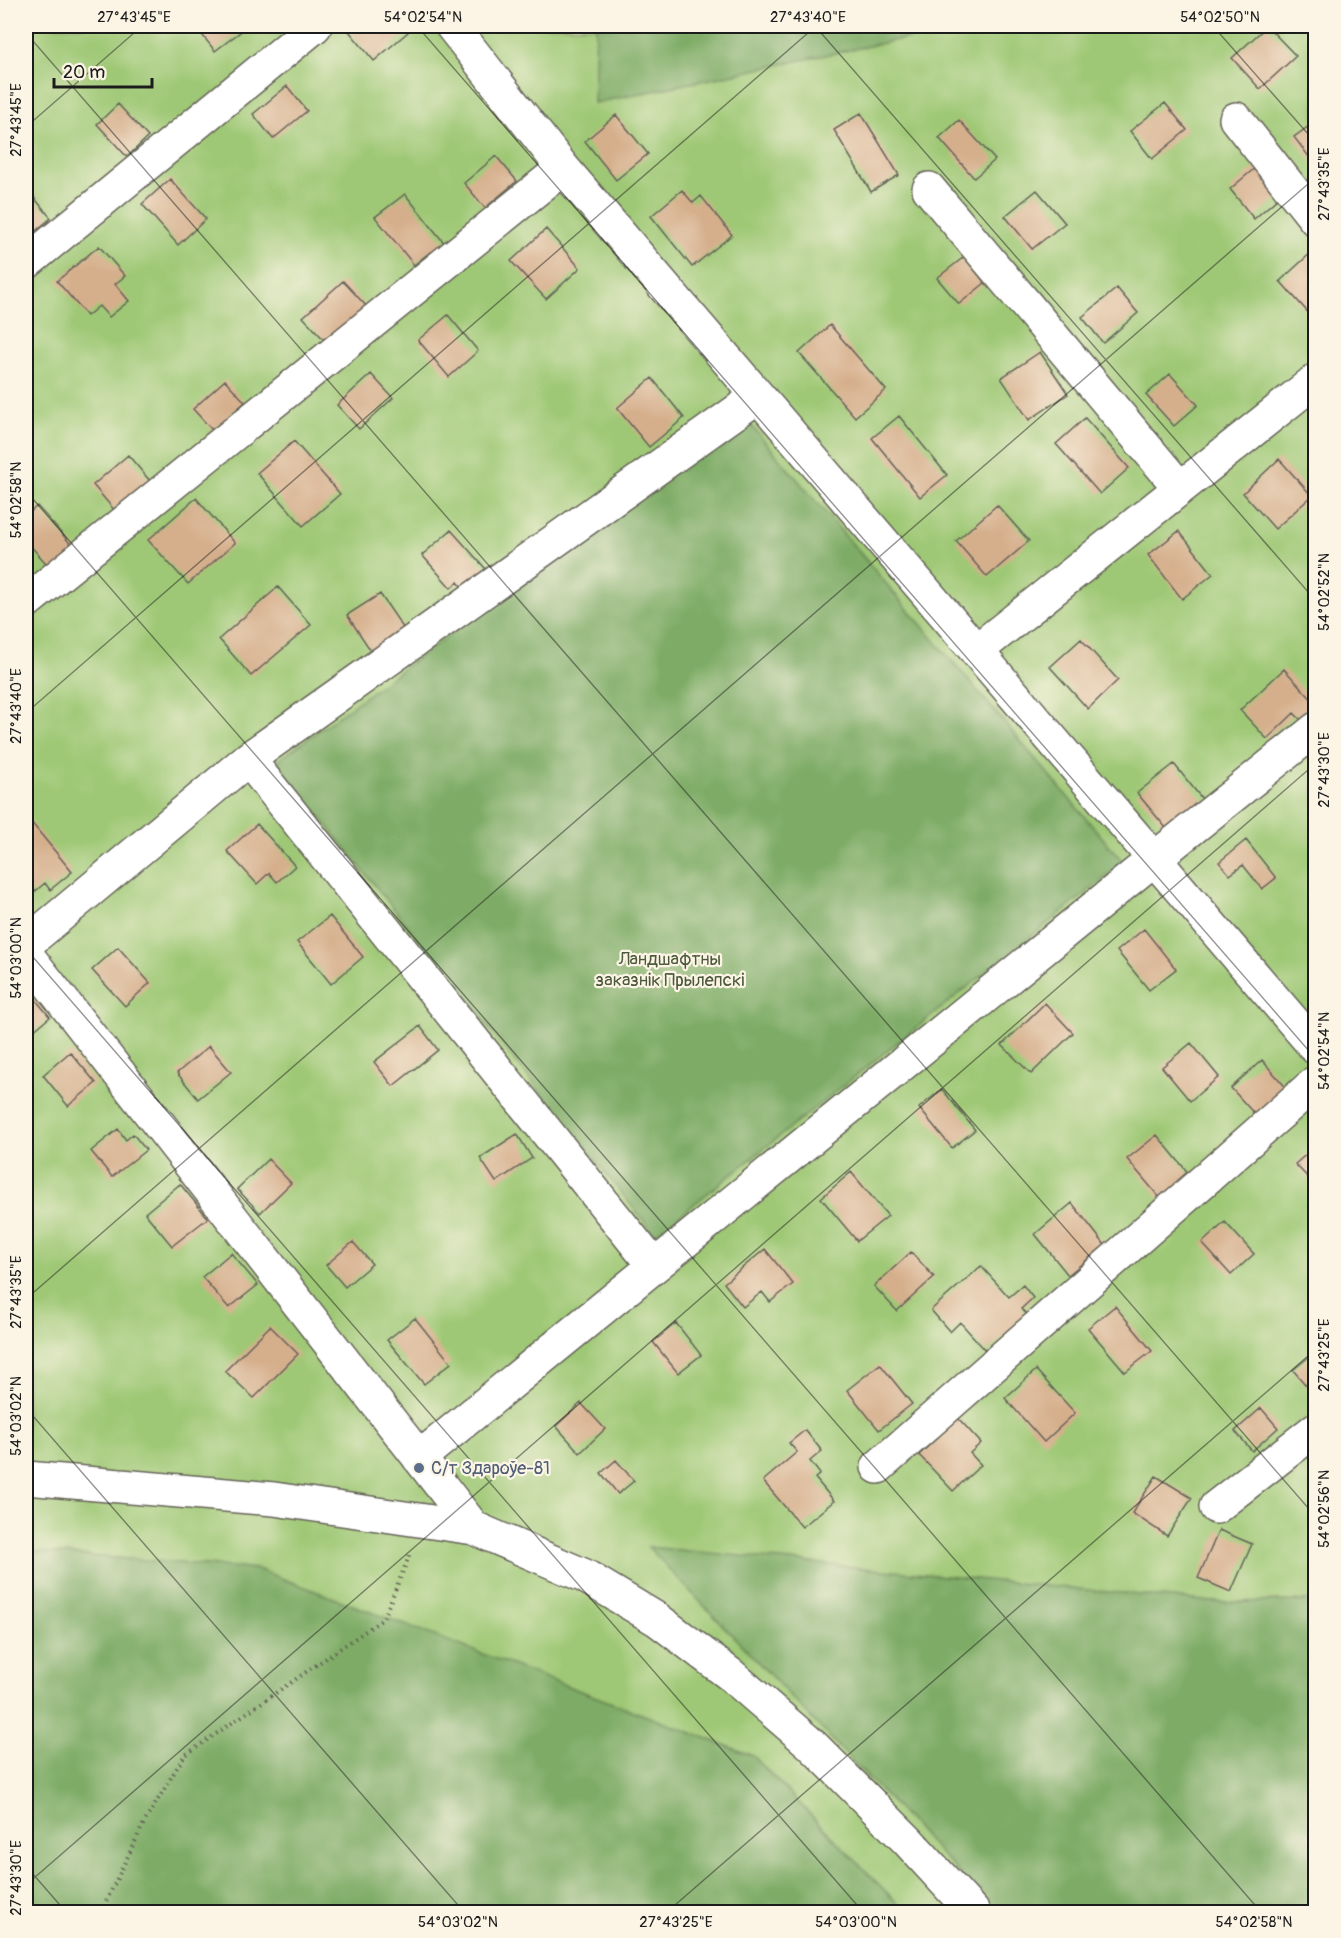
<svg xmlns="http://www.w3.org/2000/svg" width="1341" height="1938" font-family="Pangolin,sans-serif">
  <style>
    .green { fill: #9ec874; stroke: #5d7248; stroke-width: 1.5 }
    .forest { fill: #7eac66; stroke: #4d6441; stroke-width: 1.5 }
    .building { fill: #d5af8c }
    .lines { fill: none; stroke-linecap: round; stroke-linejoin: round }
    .minor-casing { stroke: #656358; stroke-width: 36 }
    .path { stroke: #656358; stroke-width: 4; stroke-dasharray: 1.5 4.5; stroke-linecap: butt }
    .minor { stroke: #fff; stroke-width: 33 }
    .ticks { fill: none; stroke: #1c1c1c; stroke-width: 1.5; stroke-opacity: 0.45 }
    .service-dot { fill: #5c6f8a; stroke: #fcf5e5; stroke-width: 2 }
    .labels { text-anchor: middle; stroke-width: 4.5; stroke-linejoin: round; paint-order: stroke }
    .park-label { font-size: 18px; fill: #4a583b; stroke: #fcf5e5 }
    .service-label { font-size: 18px; fill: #4e5e75; stroke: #fcf5e5; text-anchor: start }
    .neatline { fill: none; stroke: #1c1c1c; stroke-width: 2 }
    .ticks-label { font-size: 15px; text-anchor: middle; fill: #1c1c1c }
  </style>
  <rect width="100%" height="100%" fill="#fcf5e5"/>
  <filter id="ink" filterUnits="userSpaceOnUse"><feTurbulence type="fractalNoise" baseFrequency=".0167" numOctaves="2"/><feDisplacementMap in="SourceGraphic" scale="12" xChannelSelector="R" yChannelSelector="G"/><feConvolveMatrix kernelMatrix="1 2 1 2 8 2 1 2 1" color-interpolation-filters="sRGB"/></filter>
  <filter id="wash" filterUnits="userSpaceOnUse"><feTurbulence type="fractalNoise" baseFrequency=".008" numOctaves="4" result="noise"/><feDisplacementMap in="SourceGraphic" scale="24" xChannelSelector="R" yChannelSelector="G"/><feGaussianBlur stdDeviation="1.35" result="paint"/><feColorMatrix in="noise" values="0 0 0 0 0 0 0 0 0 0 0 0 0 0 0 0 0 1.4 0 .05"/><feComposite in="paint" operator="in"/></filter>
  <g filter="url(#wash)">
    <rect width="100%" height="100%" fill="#ede6c7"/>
    <path class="green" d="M26,26h1289v1886h-1289z"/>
    <path class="forest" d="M596,26h369l-371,77z
      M745,418l379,445 -469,372 -379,-473z
      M648,1547l565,55 102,-1v311h-319z
      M26,1551l231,18 496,187 153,156h-880z"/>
    <g id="blocks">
      <path class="building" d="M195,26h53l-33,25z
        M354,26h48l6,6 -34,29 -26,-31z
        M1267,26l29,30 -36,33 -28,-31z
        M287,86l20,25 -34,28 -20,-25z
        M1165,103l22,27 -35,29 -22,-28z
        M118,104l30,33 -21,20 -30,-33z
        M861,113l38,62 -28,17 -37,-62z
        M616,115l32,39 -32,26 -31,-39z
        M959,120l36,40 -21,18 -35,-40z
        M1316,121v45l-22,-29z
        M496,156l21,25 -32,27 -21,-25z
        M1261,163l24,29 -31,27 -24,-30z
        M170,179l36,40 -28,26 -36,-41z
        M26,188l25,30 -25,21z
        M682,190l11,13 8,-7 31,39 -40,32 -41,-51z
        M1037,190l28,33 -33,26 -27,-33z
        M405,194l40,50 -13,11 -2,-3 -16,13 -39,-48z
        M546,229l34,39 -34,31 -35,-38z
        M99,246l26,30 -10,8 14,17 -20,16 -10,-11 -12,10 -30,-35z
        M1314,250l2,2 -2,67 -34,-38z
        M964,257l21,26 -26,21 -22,-26z
        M343,281l25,27 -40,36 -25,-27z
        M1117,288l21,25 -35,30 -21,-26z
        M448,315l30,36 -29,26 -31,-37z
        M830,325l56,65 -31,27 -56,-64z
        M1040,352l28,42 -39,26 -28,-42z
        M26,361l6,8 -6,6z
        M371,374l22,24 -34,31 -22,-24z
        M1170,374l28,31 -24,21 -28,-31z
        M652,378l32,40 -35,29 -32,-39z
        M225,380l20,22 -32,29 -20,-22z
        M899,416l48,59 -27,22 -48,-59z
        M1085,418l44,50 -29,26 -44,-50z
        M294,441l46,53 -37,32 -46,-53z
        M128,455l28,33 -35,30 -28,-33z
        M1279,459l33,37 -37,33 -32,-36z
        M196,498l39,45 -47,41 -40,-44z
        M997,505l32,36 -42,36 -31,-36z
        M37,506l40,45 -23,21 -28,-31v-25z
        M451,530l42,47 -23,20 -12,-15 -7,6 -29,-33z
        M1179,531l34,43 -31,25 -34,-44z
        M278,587l33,38 -60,51 -32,-37z
        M380,594l28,41 -33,22 -28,-42z
        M1081,639l37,41 -30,29 -38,-42z
        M1284,669l32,35v6l-13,12 -9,-9 -27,26 -27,-29z
        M1174,764l33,41 -36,29 -34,-41z
        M26,816l46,56 -22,18 -5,-7 -13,11 -6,-8z
        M257,824l38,42 -18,16 -8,-9 -12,11 -30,-33z
        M1246,840l30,38 -14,11 -19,-24 -13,10 -11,-13z
        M330,916l33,41 -32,27 -34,-42z
        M1144,929l32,40 -27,21 -32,-39z
        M118,947l32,36 -25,23 -33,-36z
        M26,988l24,29 -24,20z
        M1045,1003l28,30 -42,41 -29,-29z
        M420,1026l18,24 -45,36 -19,-24z
        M1191,1043l28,34 -29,24 -28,-34z
        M209,1046l22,26 -33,27 -21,-26z
        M70,1052l26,31 -28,23 -25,-31z
        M1262,1060l27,31 -31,27 -27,-30z
        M942,1089l33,41 -23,18 -33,-40z
        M118,1129l8,11 7,-6 13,16 -34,27 -21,-26z
        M517,1134l15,24 -36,24 -16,-24z
        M1157,1135l37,45 -29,24 -38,-45z
        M1316,1146v40l-21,-22z
        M268,1159l23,24 -31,30 -23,-24z
        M851,1172l37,44 -31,25 -36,-43z
        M180,1184l28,34 -36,28 -27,-33z
        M1072,1203l33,42 -37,30 -33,-41z
        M1225,1222l29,32 -23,21 -29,-32z
        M353,1242l19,22 -27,23 -19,-22z
        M765,1249l28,35 -23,18 -8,-10 -19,15 -19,-24z
        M911,1252l23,25 -37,34 -23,-25z
        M231,1253l27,32 -29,23 -27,-31z
        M981,1266l28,31 14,-12 10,13 -12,11 7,6 -41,37 -27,-30 -10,10 -19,-22z
        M1115,1306l37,45 -27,21 -37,-44z
        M415,1318l36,45 -27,21 -37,-44z
        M676,1323l25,32 -23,18 -25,-31z
        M270,1326l28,28 -44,44 -29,-27z
        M1316,1351v46l-23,-27z
        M880,1364l32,40 -33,26 -32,-40z
        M1036,1370l39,43 -31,29 -39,-44z
        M581,1403l24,26 -25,24 -24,-27z
        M1261,1408l17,20 -26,23 -17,-20z
        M958,1418l23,25 -11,10 11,12 -28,26 -34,-36z
        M805,1430l17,21 -12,10 10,13 -5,4 19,23 -32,26 -39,-46 34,-29 -8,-9z
        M616,1460l18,21 -16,13 -17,-21z
        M1156,1476l36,22 -25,38 -35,-23z
        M1219,1530l33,14 -21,48 -33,-14z"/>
    </g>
  </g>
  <g filter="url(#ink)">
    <use href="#blocks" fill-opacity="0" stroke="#656358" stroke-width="1.5"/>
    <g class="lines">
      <g class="minor-casing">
        <path id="minor" d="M452,26l111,142
          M1236,119l80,101
          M929,189l251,299
          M26,263l289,-237
          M26,602l537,-434 753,880
          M976,651l340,-271
          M248,759l406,507
          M26,944l222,-185 509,-362
          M26,954l448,574
          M419,1458l735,-599 162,-130
          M878,1467l438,-385
          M26,1478l248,21 200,29 111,48 73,44 73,55 81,70 96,96 65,71
          M1216,1507l100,-78"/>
      </g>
      <path class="path" d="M101,1912l43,-89 40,-67 199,-137 28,-67"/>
      <use href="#minor" class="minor"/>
    </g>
  </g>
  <path class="ticks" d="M417,26l899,1033M815,26l501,575M1213,26l103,117M26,33l1290,1484M26,127l116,-101M26,491l1235,1421M26,713l790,-687M26,949l837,963M26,1299l1290,-1122M26,1408l438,504M26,1866l40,46M26,1885l1290,-1122M667,1912l649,-563"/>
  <circle class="service-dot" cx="419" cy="1468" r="6"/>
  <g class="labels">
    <g class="park-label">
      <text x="670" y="965">Ландшафтны<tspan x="670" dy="21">заказнік Прылепскі</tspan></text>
    </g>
    <g class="service-label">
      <text x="431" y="1474">С/т Здароўе-81</text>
    </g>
  </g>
  <rect width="1341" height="1938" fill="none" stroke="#fcf5e5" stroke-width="66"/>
  <path d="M54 78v9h98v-9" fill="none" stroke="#1c1c1c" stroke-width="3"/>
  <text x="63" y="78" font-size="18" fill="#1c1c1c" stroke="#fcf5e5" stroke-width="4.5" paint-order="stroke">20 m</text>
  <rect x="33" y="33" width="1275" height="1872" class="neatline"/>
  <g class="ticks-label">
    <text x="134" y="22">27°43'45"E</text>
    <text x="423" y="22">54°02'54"N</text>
    <text x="808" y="22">27°43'40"E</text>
    <text x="1220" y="22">54°02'50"N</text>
    <text transform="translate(16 120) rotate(-90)" y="5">27°43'45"E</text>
    <text transform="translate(1324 184) rotate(-90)" y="5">27°43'35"E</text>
    <text transform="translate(16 500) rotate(-90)" y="5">54°02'58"N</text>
    <text transform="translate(1324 592) rotate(-90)" y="5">54°02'52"N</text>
    <text transform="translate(16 706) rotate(-90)" y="5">27°43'40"E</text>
    <text transform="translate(1324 770) rotate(-90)" y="5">27°43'30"E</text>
    <text transform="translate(16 958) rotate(-90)" y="5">54°03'00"N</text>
    <text transform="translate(1324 1051) rotate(-90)" y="5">54°02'54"N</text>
    <text transform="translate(16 1292) rotate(-90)" y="5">27°43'35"E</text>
    <text transform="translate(1324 1355) rotate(-90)" y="5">27°43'25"E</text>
    <text transform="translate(16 1416) rotate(-90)" y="5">54°03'02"N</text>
    <text transform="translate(1324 1509) rotate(-90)" y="5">54°02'56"N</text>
    <text transform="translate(16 1878) rotate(-90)" y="5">27°43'30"E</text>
    <text x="458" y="1927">54°03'02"N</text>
    <text x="676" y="1927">27°43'25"E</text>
    <text x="856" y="1927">54°03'00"N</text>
    <text x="1254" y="1927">54°02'58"N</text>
  </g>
</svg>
